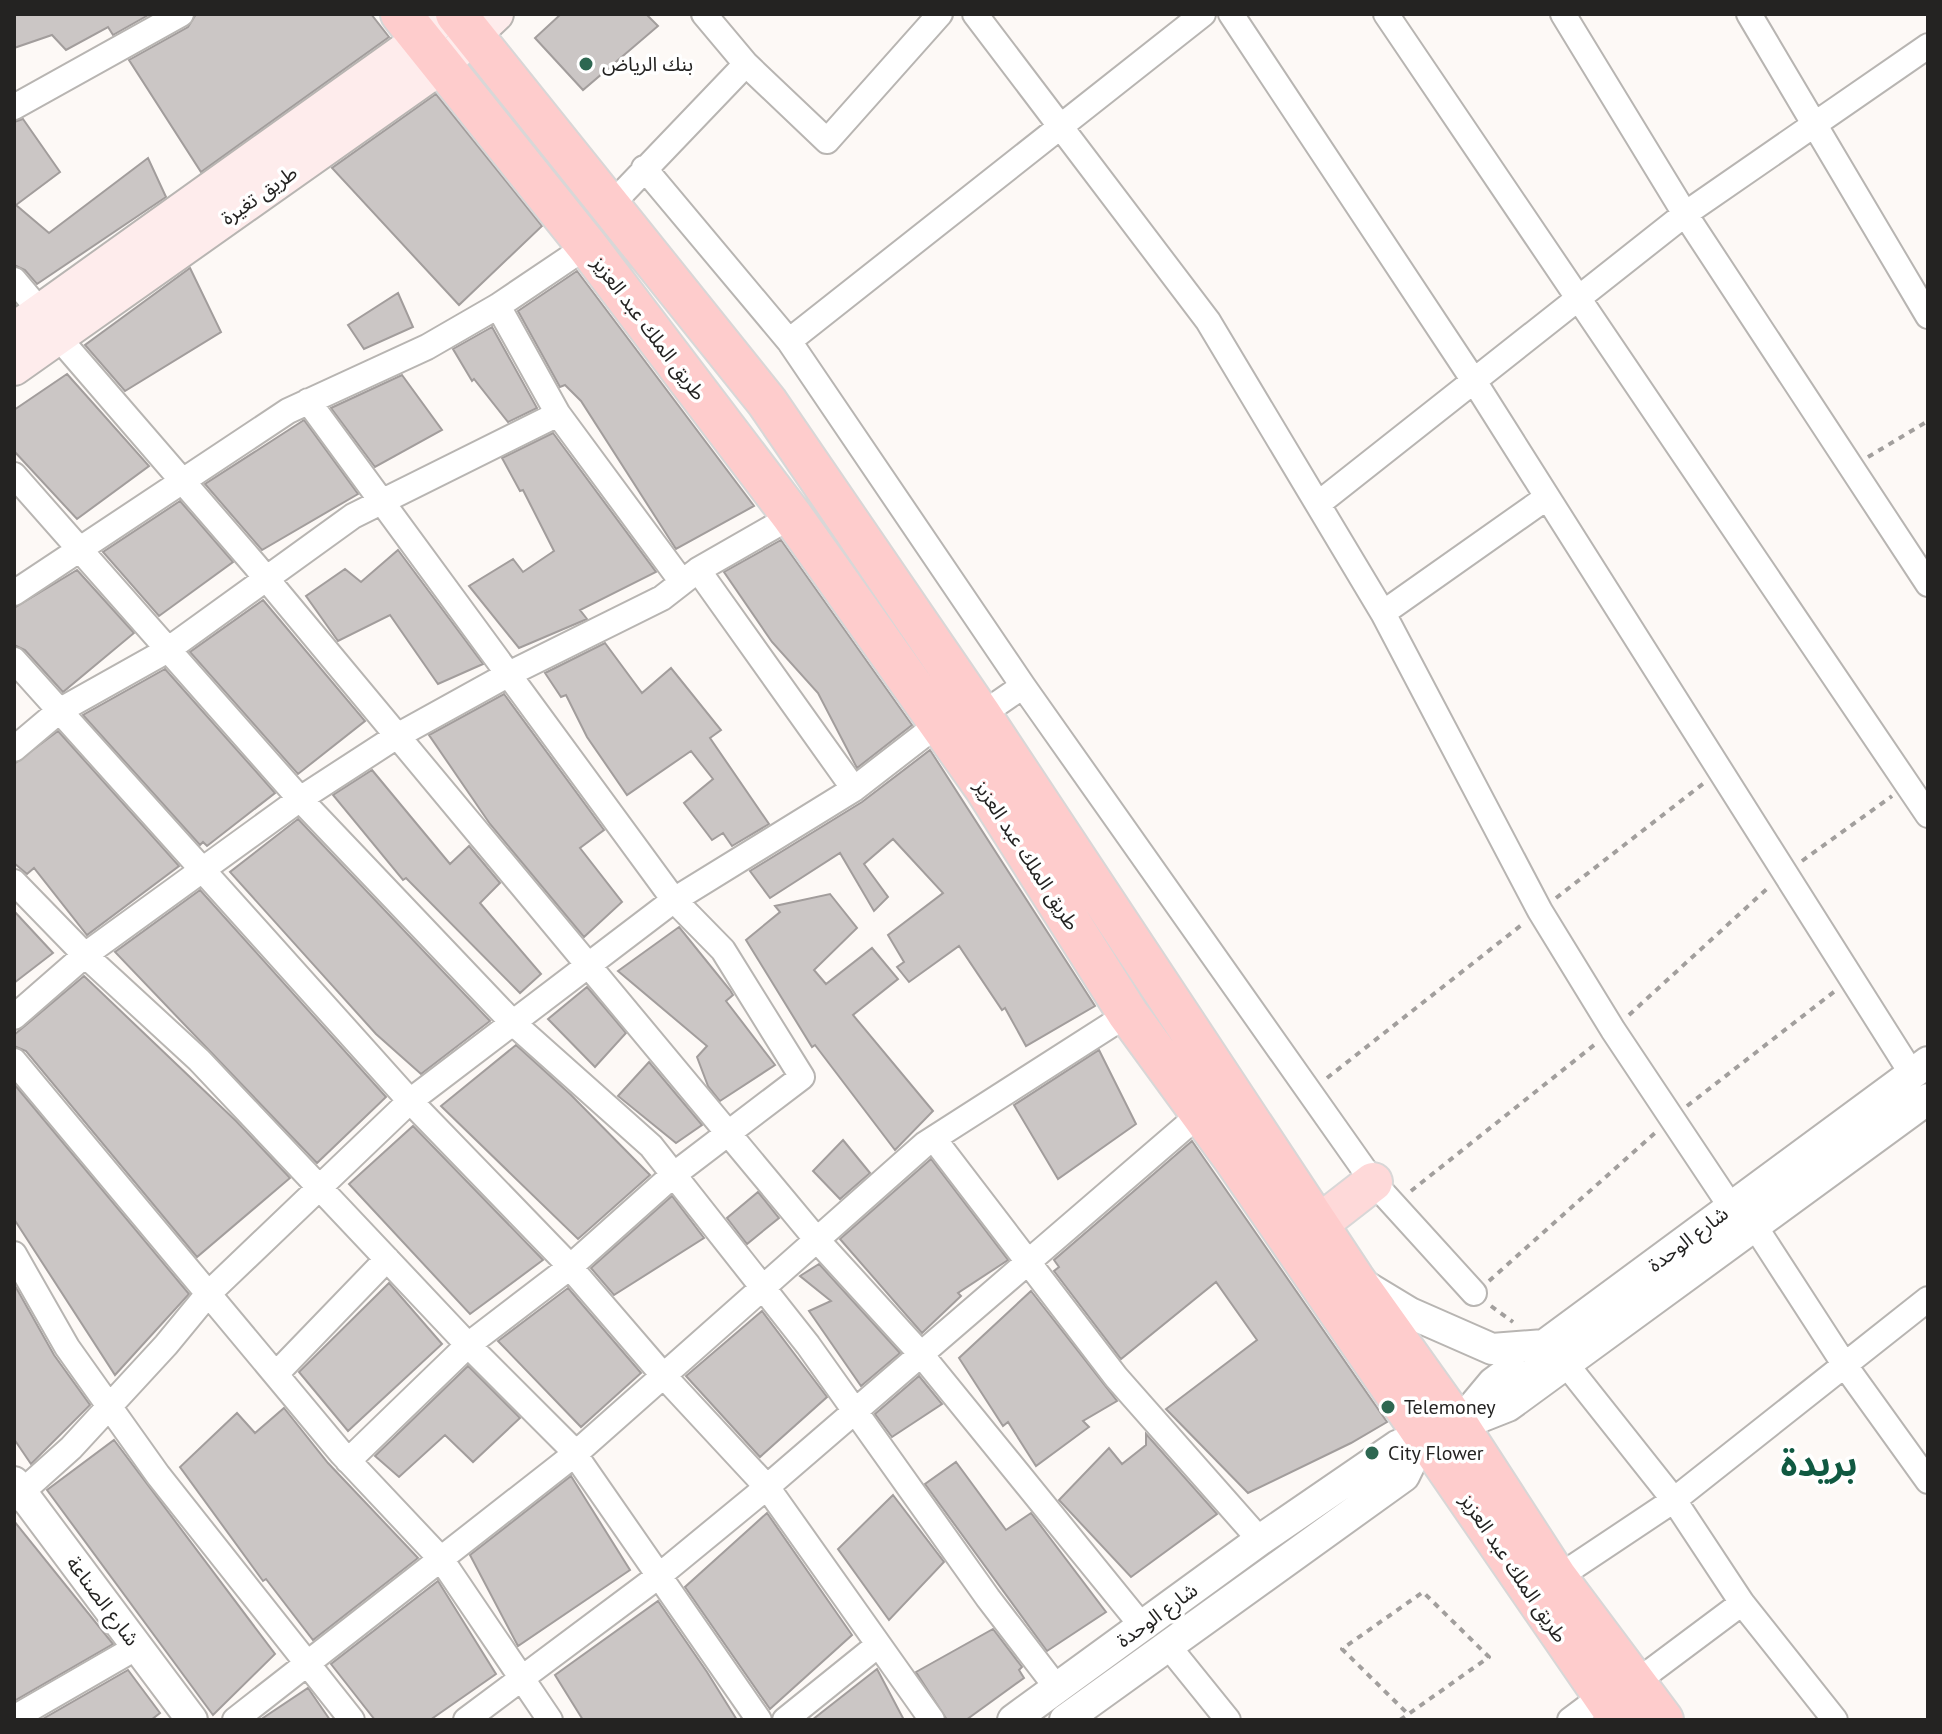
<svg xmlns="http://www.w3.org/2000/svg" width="1942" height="1734" font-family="'PT Sans','Noto Sans Arabic',sans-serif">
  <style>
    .building { fill: #cbc6c5; stroke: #a29d9c; stroke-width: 2 }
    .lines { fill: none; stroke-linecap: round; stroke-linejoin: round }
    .minor-casing { stroke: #b8b5b2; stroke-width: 28 }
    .tertiary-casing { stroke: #b8b5b2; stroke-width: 34 }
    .secondary-casing { stroke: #b8b5b2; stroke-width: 38 }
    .primary-casing { stroke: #d8d7d7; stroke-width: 42 }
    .trunk-casing { stroke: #d8d7d7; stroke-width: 44 }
    .path { stroke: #a29f9d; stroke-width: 4; stroke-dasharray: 6 6; stroke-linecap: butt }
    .minor { stroke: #fff; stroke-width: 24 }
    .tertiary { stroke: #fff; stroke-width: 30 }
    .secondary { stroke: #feecec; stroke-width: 34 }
    .primary { stroke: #fed9d9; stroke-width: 38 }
    .trunk { stroke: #fecccc; stroke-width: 40 }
    .poi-dot { fill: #2d6751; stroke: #fff; stroke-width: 3 }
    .labels { text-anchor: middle; stroke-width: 7; stroke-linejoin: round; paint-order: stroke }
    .poi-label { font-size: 20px; fill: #242322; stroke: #fff; text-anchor: start }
    .street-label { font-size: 20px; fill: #242322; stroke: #fff }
    .town-label { font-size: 36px; font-weight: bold; fill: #105941; stroke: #fff }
  </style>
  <rect width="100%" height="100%" fill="#fdf9f6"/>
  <path class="building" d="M14,14h136l-37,21 -5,-8 -42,23 -14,-15 -38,13z
    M196,14h175l18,23 -188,135 -72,-112 59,-33z
    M561,14h85l12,12 -75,64 -48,-52z
    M436,94l106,132 -83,79 -127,-137z
    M23,119l37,53 -44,33 33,28 99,-75 18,39 -129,87 -12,-14 -11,-5v-143z
    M190,268l31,64 -96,59 -40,-46z
    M577,271l177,235 -78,43 -95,-148 -16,-16 -5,2 -42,-76z
    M398,293l15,34 -49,22 -16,-24z
    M492,327l45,81 -29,14 -34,-43 -2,2 -19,-32z
    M67,374l82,92 -72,53 -63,-68v-41z
    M402,375l40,55 -67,37 -44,-59z
    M304,420l54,74 -96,56 -57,-66z
    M553,433l103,139 -76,38 7,9 -68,29 -50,-62 44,-27 10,13 31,-21 -31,-61 -3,1 -18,-33z
    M180,501l53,61 -74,54 -56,-64z
    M781,540l131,185 -55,43 -39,-75 -46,-51 -48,-70z
    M398,550l85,114 -45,20 -48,-69 -52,26 -32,-45 39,-27 16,13z
    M77,570l57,63 -71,59 -38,-42 -11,-5v-37z
    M263,600l102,121 -67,53 -108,-122z
    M605,643l37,50 29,-25 50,62 -11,8 59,86 -37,22 -9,-13 -11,7 -28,-37 29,-24 -22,-28 -64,44 -40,-58 -21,-42 -5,2 -16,-24z
    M165,669l110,124 -68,53 -4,-4 -3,3 -117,-130z
    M504,694l100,136 -24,18 42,54 -38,35 -94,-113 -61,-89z
    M58,731l121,135 -92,69 -53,-67 -7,6 -13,-11v-99z
    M930,750l165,256 -69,40 -21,-38 -3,2 -43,-64 -50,36 -12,-15 7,-5 -16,-27 55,-42 -50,-54 -29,25 24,33 -14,14 -34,-58 -70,45 -20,-27 112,-69z
    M372,770l78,94 19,-18 31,37 -20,20 61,71 -21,19 -114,-115 -3,2 -70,-85z
    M298,819l192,202 -69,53 -45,-40 -146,-162z
    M200,890l186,207 -69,66 -202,-211z
    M830,894l27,34 -43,42 12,14 46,-36 26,31 -45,36 80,96 -38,39 -80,-105 -3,2 -66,-107 34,-28 -5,-6z
    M14,911l39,42 -39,30z
    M679,927l51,63 3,5 -7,6 49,64 -55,36 -12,-15 -11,-29 10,-11 -89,-75z
    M84,976l152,145 54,57 -93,79 -171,-206 -12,-5v-11z
    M587,987l39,46 -31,34 -47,-48z
    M516,1045l55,50 79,80 -72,64 -137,-133z
    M1099,1050l37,74 -78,55 -44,-74z
    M649,1062l53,63 -26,18 -58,-47z
    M14,1084l175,210 -74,81 -101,-156z
    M413,1126l130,134 -73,54 -121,-130z
    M843,1140l27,33 -30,26 -27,-28z
    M1192,1141l195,281 -36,21 -103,50 -82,-84 91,-69 -41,-58 -95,77 -67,-88 5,-4 -5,-7z
    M931,1159l77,101 -50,33 3,3 -39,37 -82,-94z
    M758,1192l21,26 -32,26 -20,-26z
    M672,1196l32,42 -90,57 -23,-27z
    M819,1264l81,89 -39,33 -52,-75 22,-10 -31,-25z
    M389,1283l53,61 -94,87 -49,-59z
    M14,1284l40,71 36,50 -59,59 -17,-25z
    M568,1288l73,85 -60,54 -83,-86z
    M1031,1291l86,110 -34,20 6,6 -53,39 -28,-44 -5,4 -44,-68z
    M762,1311l65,86 -67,60 -74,-81z
    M468,1366l52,52 -47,44 -28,-27 -46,42 -24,-21z
    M919,1376l23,28 -50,33 -17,-23z
    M284,1408l44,55 90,95 -105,82 -47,-61 -3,2 -83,-114 57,-54 18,20z
    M1146,1434l71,80 -86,63 -72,-77 50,-52 13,16 24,-19z
    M114,1440l161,214 -62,61 -166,-225z
    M956,1462l50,68 25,-17 75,99 -59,39 -122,-167z
    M571,1476l59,94 -112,76 -48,-91z
    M893,1495l51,67 -55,58 -51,-71z
    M767,1513l85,122 -82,74 -85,-122z
    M14,1521l99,123 -99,57z
    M438,1581l58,93 -66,46h-55l-44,-56z
    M658,1601l49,71 30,48h-154l-28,-45z
    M993,1629l29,38 -3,3 5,8 -58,42h-19l-31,-48z
    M877,1669l27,51h-92z
    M128,1670l32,43 -9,7h-110z
    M308,1688l22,32h-70z"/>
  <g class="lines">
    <g class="minor-casing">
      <path id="minor" d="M704,14l42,50 81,77 113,-127
        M975,14l233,307 175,292 157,298 73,119 118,177
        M1231,14l243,367 438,693
        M1386,14l542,801
        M1563,14l122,200 243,370
        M1749,14l179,302
        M14,107l167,-93
        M644,168l145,173 234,345 350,496 101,111
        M611,205l135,-141
        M14,280l26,31
        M498,306l60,108 124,168
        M58,337l197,228 562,675 103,113 222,273
        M789,341l414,-327
        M308,401l366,499 49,50 79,127 -130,99 -102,91 -102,78 -120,116
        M14,475l286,324 213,224 138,123 157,199 180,253 69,90
        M1318,504l367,-290 243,-168
        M698,570l156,219
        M14,593l274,-182 139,-64 71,-41 89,-60
        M1383,613l163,-115
        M14,660l396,441 153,158 99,115 105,113 165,233
        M981,715l42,-29
        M14,749l45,-38 107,-60 187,-135 205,-102
        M14,882l71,73 114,105 269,285 101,101 190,274
        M14,1017l71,-62 215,-156 97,-63 112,-62 153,-76 36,-28 94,-54
        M14,1061l328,393 99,105 109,161
        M934,1139l182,238 144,163
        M1754,1225l92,142 82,114
        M14,1254l53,93 91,128 194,245
        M1566,1364l108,136 68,103 93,117
        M276,1374l111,-115
        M14,1499l57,-51 95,-103 42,-51 202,-193 264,-201 180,-111 84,-65
        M1557,1578l117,-78 254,-201
        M1169,1647l59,73
        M1635,1683l107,-80
        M14,1718l123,-71
        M235,1720l340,-266 350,-310 203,-130
        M466,1720l194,-145 107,-88 434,-374
        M785,1720l93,-75
        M1570,1720l32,-24"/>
    </g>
    <g class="tertiary-casing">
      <path id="tertiary" d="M1362,1284l48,29 82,36 52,-4
        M1458,1425l35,-42 435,-321
        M1460,1425l48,-19 420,-307
        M14,1482l178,238
        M1013,1720l247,-180 137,-94 27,-11
        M1065,1720l339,-244 20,-41"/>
    </g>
    <g class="secondary-casing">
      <path id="secondary" d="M14,330l405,-290 27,-26
        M14,368l426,-301 56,-53"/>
    </g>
    <g class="primary-casing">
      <path id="primary" d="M1319,1224l54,-42"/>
    </g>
    <g class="trunk-casing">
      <path id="trunk" d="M401,14l186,232 205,270 193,272 143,226 106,145 386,561
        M456,14l311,388 214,313 373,564 104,146 99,153 106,142"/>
    </g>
    <path class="path" d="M1868,457l60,-36
      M1802,861l90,-65
      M1556,898l148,-115
      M1629,1015l141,-129
      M1327,1078l197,-155
      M1687,1106l148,-115
      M1411,1191l187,-149
      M1489,1281l167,-149
      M1491,1306l22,16
      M1400,1720l89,-63 -66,-65 -81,57 66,65"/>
    <use href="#minor" class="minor"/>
    <use href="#tertiary" class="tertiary"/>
    <use href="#secondary" class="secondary"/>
    <use href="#primary" class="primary"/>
    <use href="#trunk" class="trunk"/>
  </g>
  <g class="poi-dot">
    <circle cx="586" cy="64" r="8"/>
    <circle cx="1388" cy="1407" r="8"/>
    <circle cx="1372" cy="1453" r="8"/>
  </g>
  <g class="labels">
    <g class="poi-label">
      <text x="602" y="71">بنك الرياض</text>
      <text x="1404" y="1414">Telemoney</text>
      <text x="1388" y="1460">City Flower</text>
    </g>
    <g class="street-label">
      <text transform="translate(259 195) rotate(-35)" y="7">طريق تغيرة</text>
      <text transform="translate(649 328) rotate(53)" y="7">طريق الملك عبد العزيز</text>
      <text transform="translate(1027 855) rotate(57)" y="7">طريق الملك عبد العزيز</text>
      <text transform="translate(1688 1239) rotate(-37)" y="7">شارع الوحدة</text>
      <text transform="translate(1514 1568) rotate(56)" y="7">طريق الملك عبد العزيز</text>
      <text transform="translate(103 1601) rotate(53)" y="7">شارع الصناعة</text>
      <text transform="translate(1157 1615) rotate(-36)" y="7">شارع الوحدة</text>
    </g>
    <g class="town-label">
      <text x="1819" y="1476">بريدة</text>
    </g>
  </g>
  <rect width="1942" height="1734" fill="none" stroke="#242322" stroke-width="32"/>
</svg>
